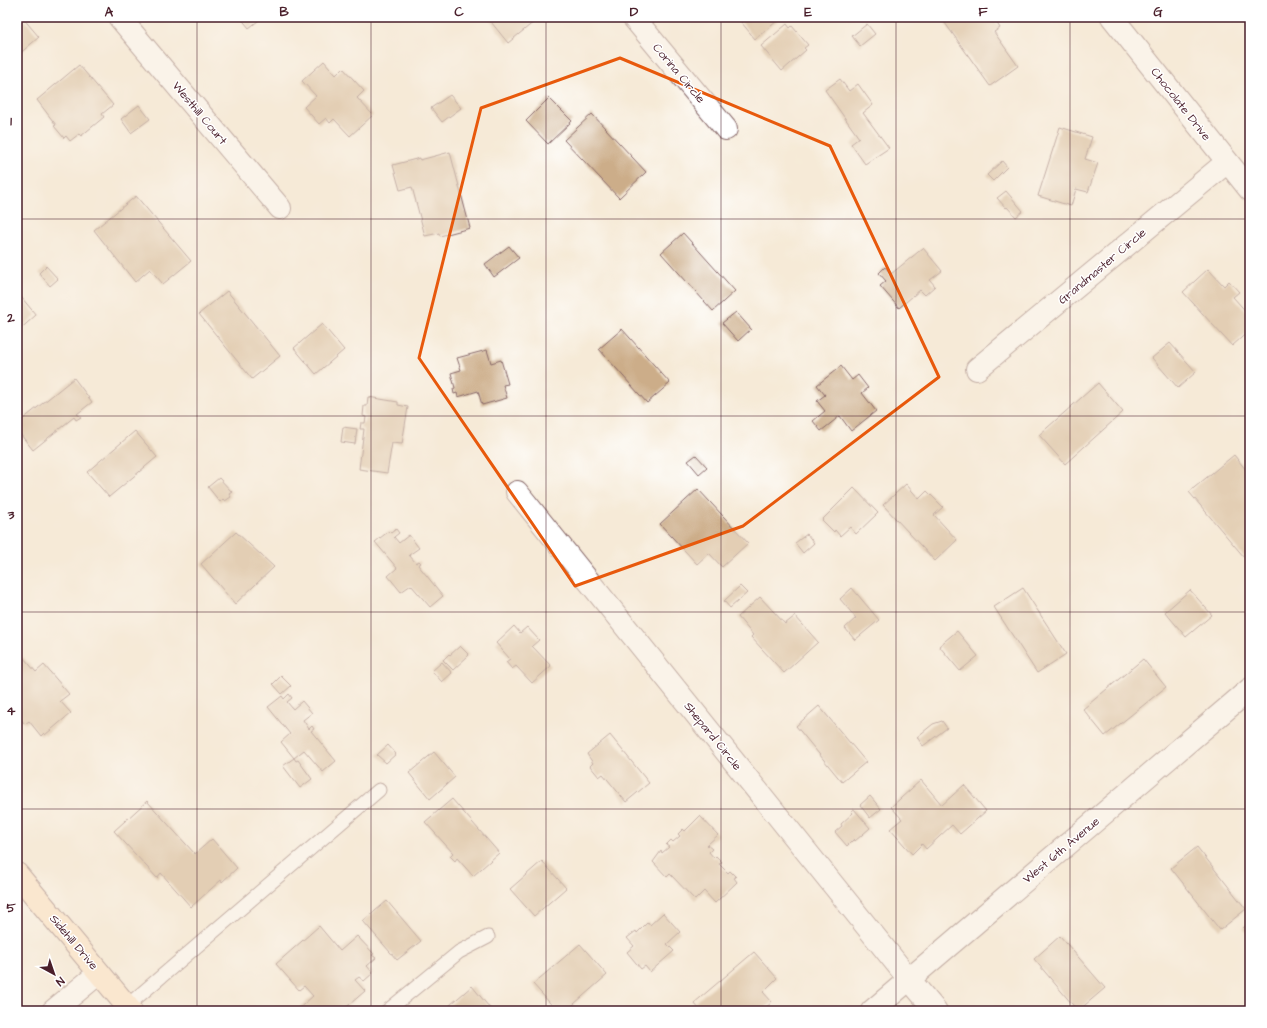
<svg xmlns="http://www.w3.org/2000/svg" width="1267" height="1028" font-family="'Architects Daughter',sans-serif">
  <style>
    .building { fill: #ccad89 }
    .lines { fill: none; stroke-linecap: round; stroke-linejoin: round }
    .lane-casing { stroke: #866667; stroke-width: 15 }
    .street-casing { stroke: #866667; stroke-width: 24 }
    .secondary-casing { stroke: #866667; stroke-width: 24 }
    .lane { stroke: #fff; stroke-width: 13 }
    .street { stroke: #fff; stroke-width: 22 }
    .secondary { stroke: #ffe4c6; stroke-width: 22 }
    .marked { fill: none; stroke: #e8590c; stroke-width: 3; stroke-linejoin: round }
    .grid { fill: none; stroke: #4a1f2b; stroke-width: 1; stroke-opacity: 0.55 }
    .labels { text-anchor: middle; stroke-width: 3; stroke-linejoin: round; paint-order: stroke }
    .street-label { font-size: 12px; fill: #4a1f2b; stroke: #fff }
    .neatline { fill: none; stroke: #4a1f2b; stroke-width: 1.5 }
    .grid-label { font-size: 13px; text-anchor: middle; font-weight: bold; fill: #4a1f2b }
  </style>
  <rect width="100%" height="100%" fill="#fff"/>
  <filter id="ink" filterUnits="userSpaceOnUse"><feTurbulence type="fractalNoise" baseFrequency=".025" numOctaves="2"/><feDisplacementMap in="SourceGraphic" scale="8" xChannelSelector="R" yChannelSelector="G"/><feConvolveMatrix kernelMatrix="1 2 1 2 8 2 1 2 1" color-interpolation-filters="sRGB"/></filter>
  <filter id="wash" filterUnits="userSpaceOnUse"><feTurbulence type="fractalNoise" baseFrequency=".012" numOctaves="4" result="noise"/><feDisplacementMap in="SourceGraphic" scale="16" xChannelSelector="R" yChannelSelector="G"/><feGaussianBlur stdDeviation="0.9" result="paint"/><feColorMatrix in="noise" values="0 0 0 0 0 0 0 0 0 0 0 0 0 0 0 0 0 1.4 0 .05"/><feComposite in="paint" operator="in"/></filter>
  <g filter="url(#wash)">
    <rect width="100%" height="100%" fill="#f6ead7"/>
    <g id="blocks">
      <path class="building" d="M17,17h5l17,20 -22,19z
        M240,17h23l-14,11z
        M487,17h44l4,4 -27,22z
        M737,17h45l-27,22z
        M953,17h40l7,11 -6,4 24,34 -28,20 -45,-63z
        M787,24l3,4 2,-2 16,19 -4,3 2,2 -24,21 -21,-25z
        M867,24l8,10 -15,12 -8,-10z
        M324,61l12,14 7,-7 21,23 -7,7 16,17 -23,21 -16,-17 -4,4 -4,-5 -7,6 -15,-17 12,-11 -14,-15z
        M79,65l34,40 -11,9 2,3 -23,19 -2,-2 -9,7 -4,-5 -2,2 -10,-12 2,-1 -19,-25z
        M840,79l9,12 9,-7 15,21 -10,8 26,35 -24,16 -14,-20 8,-6 -34,-48z
        M450,95l11,13 -19,14 -11,-14z
        M549,98l23,23 -24,23 -22,-23z
        M139,105l11,14 -19,14 -10,-14z
        M592,114l54,58 -27,26 -55,-58z
        M1060,127l32,10 -7,22 13,4 -10,29 -12,-3 -5,17 -33,-10z
        M450,152l20,76 -30,8 -1,-3 -14,3 -13,-49 -12,3 -7,-25 27,-7v2z
        M1002,161l5,6 -14,14 -6,-6z
        M1006,191l17,20 -7,6 -9,-10 -1,1 -9,-10z
        M136,196l55,65 -28,23 -13,-15 -15,13 -41,-52z
        M683,233l52,58 -22,20 -52,-58z
        M509,246l10,12 -25,19 -9,-13z
        M923,248l19,23 -12,9 5,6 -10,9 -5,-5 -21,18 -19,-22 6,-5 -7,-8 6,-6 6,7z
        M46,266l12,13 -8,7 -11,-13z
        M1208,269l16,17 5,-5 10,11 -6,5 17,19v14l-18,16 -49,-54z
        M227,291l53,65 -28,23 -53,-65z
        M17,292l19,23 -19,17z
        M736,312l15,17 -13,12 -16,-18z
        M322,324l22,26 -28,24 -22,-26z
        M622,329l48,54 -23,20 -48,-54z
        M1170,343l26,29 -18,16 -26,-30z
        M487,350l4,13 10,-3 7,24 -5,1 4,13 -25,7 -4,-14 -20,6 -1,-4 -3,1 -1,-5 2,-1 -4,-15 10,-3 -4,-12z
        M841,366l11,14 6,-5 10,13 -6,5 14,18 -25,20 -11,-15 -19,15 -8,-10 12,-10 -8,-10 8,-6 -8,-10z
        M74,378l18,24 -15,12 4,3 -5,3 -2,-3 -41,33 -16,-20v-6z
        M1098,383l25,29 -58,52 -26,-29z
        M368,397l30,5v3l10,2 -6,37 -10,-1 -5,30 -28,-4 5,-40h-4l1,-6h4l1,-6 -3,-1 1,-10h3z
        M343,427l14,2 -2,15 -14,-2z
        M135,431l22,26 -48,40 -22,-25z
        M696,455l11,12 -8,7 -11,-13z
        M1234,455l16,20v89l-61,-72z
        M219,478l13,14 -3,2 2,3 -6,4 -2,-2 -3,3 -12,-15z
        M906,484l13,15 8,-8 16,16 -9,8 23,25 -22,21 -52,-56z
        M854,488l24,25 -22,21 -6,-7 -10,9 -5,-6 -1,2 -12,-12z
        M698,489l50,54 -26,24 -13,-14 -12,11 -37,-40z
        M396,529l3,4 -5,4 5,6 10,-8 10,13 -10,7 7,8 3,-2 2,2 -3,2 25,31 -13,11 -19,-22 -10,7 -13,-16 9,-8 -22,-26 14,-11 2,2z
        M236,532l38,35 -39,37 -34,-40z
        M807,534l7,9 -11,10 -8,-10z
        M740,586l7,7 -17,15 -6,-7z
        M852,588l27,32 -24,20 -10,-12 11,-10 -16,-19z
        M1023,588l43,66 -29,19 -43,-66z
        M1190,590l22,25 -26,22 -21,-25z
        M760,597l25,27 10,-8 23,26 -34,31 -33,-36 2,-2 -15,-18z
        M514,626l6,7 7,-6 12,13 -7,6 19,20 -19,17 -16,-17 -4,3 -6,-7 4,-3 -14,-16z
        M957,631l21,25 -18,15 -21,-25z
        M460,646l9,9 -16,15 -10,-10 6,-6 1,1z
        M23,657l13,15 8,-7 25,29 -9,7 11,12 -26,22 -1,-2 -3,3 -12,-15 -4,3 -8,-9v-8l4,-3 -4,-4v-37z
        M1143,659l23,28 -61,49 -22,-27z
        M442,662l10,11 -10,9 -10,-11z
        M281,676l10,10 -9,8 -9,-10z
        M289,694l3,4 -5,4 6,7 9,-8 10,12 -9,7 6,9 3,-3 2,3 -3,2 25,30 -13,11 -19,-22 -10,8 -13,-16 9,-8 -22,-27 14,-11 2,3z
        M819,706l47,56 -24,20 -46,-56z
        M942,721l5,7 -24,18 -6,-9 16,-13z
        M610,735l39,48 -23,19 -23,-28 -4,3 -9,-11 3,-3 -6,-9z
        M388,745l8,9 -10,9 -9,-8z
        M434,752l21,25 -25,22 -21,-26z
        M294,758l2,3 2,-1 14,19 -12,9 -17,-22z
        M921,780l21,25 22,-20 22,26 -26,23 -8,-9 -26,24 -4,-5 -10,10 -22,-25 12,-10 -11,-12z
        M870,796l11,13 -11,9 -10,-13z
        M452,799l47,54 -26,23 -16,-18 -2,3 -5,-5 3,-3 -28,-31z
        M147,801l48,53 17,-15 25,29 -15,14 -1,-2 -30,27 -30,-34 -4,5 -43,-47z
        M854,809l16,19 -15,13 -1,-2 -7,7 -12,-14 7,-6 -1,-2 12,-11 -2,-2z
        M700,816l18,19 -11,10 5,4 -3,3 5,6 2,-2 6,6 -3,2 9,9 2,-2 6,6 -2,1 3,4 -22,21 -11,-12 -9,9 -25,-26 -3,3 -14,-15 8,-11 1,2 7,-6 -3,-2 5,-5 2,2 7,-6 -2,-2 5,-5 2,2z
        M1197,847l49,62 -26,21 -49,-62z
        M542,861l24,27 -32,28 -24,-27z
        M387,901l34,40 -24,19 -34,-39z
        M663,913l17,19 -13,12 7,7 -24,21 -5,-6 -4,3 -14,-17 7,-6 -7,-8 9,-7 1,2 11,-11 2,3z
        M1250,922v14l-7,-8z
        M319,926l21,25 17,-15 17,18 -2,1 4,3 -9,8 6,7 -9,8 -5,-4 -4,3 10,11 -23,20h-46l17,-15 -9,-10 -5,4 -23,-26z
        M1060,936l45,52 -27,23 -44,-52z
        M580,944l27,31 -41,36h-9l-24,-27z
        M754,952l23,26 -14,14 9,10 -10,9h-61l-7,-8z
        M472,986l17,21 4,4h-38l-5,-6z"/>
    </g>
  </g>
  <g filter="url(#ink)">
    <use href="#blocks" fill-opacity="0" stroke="#866667" stroke-width="1"/>
    <g class="lines">
      <g class="lane-casing">
        <path id="lane" d="M127,1006l252,-216
          M387,1011l72,-59 29,-15"/>
      </g>
      <g class="street-casing">
        <path id="street" d="M119,17l161,191
          M633,17l93,112
          M1112,17l138,173
          M977,369l250,-207
          M517,492l392,487 27,32
          M53,1011l46,-38
          M872,1011l378,-322"/>
      </g>
      <g class="secondary-casing">
        <path id="secondary" d="M17,874l114,137"/>
      </g>
      <use href="#lane" class="lane"/>
      <use href="#street" class="street"/>
      <use href="#secondary" class="secondary"/>
    </g>
  </g>
  <path d="M0 0H1267V1028H0ZM620,58l210,88 109,231 -196,149 -168,60 -156,-228 62,-250z" fill="#f6ead7" fill-opacity=".55" fill-rule="evenodd"/>
  <path class="marked" d="M620,58l210,88 109,231 -196,149 -168,60 -156,-228 62,-250z"/>
  <path class="grid" d="M197,17v994M371,17v994M546,17v994M721,17v994M896,17v994M1070,17v994M17,219h1233M17,416h1233M17,612h1233M17,809h1233"/>
  <g class="labels">
    <g class="street-label">
      <text transform="translate(679 73) rotate(50)" y="4">Corina Circle</text>
      <text transform="translate(1181 104) rotate(52)" y="4">Chocolate Drive</text>
      <text transform="translate(200 113) rotate(50)" y="4">Westhill Court</text>
      <text transform="translate(1102 266) rotate(-40)" y="4">Grandmaster Circle</text>
      <text transform="translate(713 736) rotate(51)" y="4">Shepard Circle</text>
      <text transform="translate(1061 850) rotate(-40)" y="4">West 6th Avenue</text>
      <text transform="translate(74 942) rotate(50)" y="4">Sidehill Drive</text>
    </g>
  </g>
  <rect width="1267" height="1028" fill="none" stroke="#fff" stroke-width="44"/>
  <g transform="translate(54 974) rotate(140)" stroke="#ffffff" stroke-width="3" paint-order="stroke">
  <path d="M0-3L7 15L0 10L-7 15Z" fill="#4a1f2b"/>
  <text y="-6" font-size="11" font-weight="bold" text-anchor="middle" fill="#4a1f2b">N</text>
  </g>
  <rect x="22" y="22" width="1223" height="984" class="neatline"/>
  <g class="grid-label">
    <text x="109" y="16">A</text>
    <text x="284" y="16">B</text>
    <text x="459" y="16">C</text>
    <text x="634" y="16">D</text>
    <text x="808" y="16">E</text>
    <text x="983" y="16">F</text>
    <text x="1158" y="16">G</text>
    <text x="11" y="125">1</text>
    <text x="11" y="322">2</text>
    <text x="11" y="519">3</text>
    <text x="11" y="715">4</text>
    <text x="11" y="912">5</text>
  </g>
</svg>
